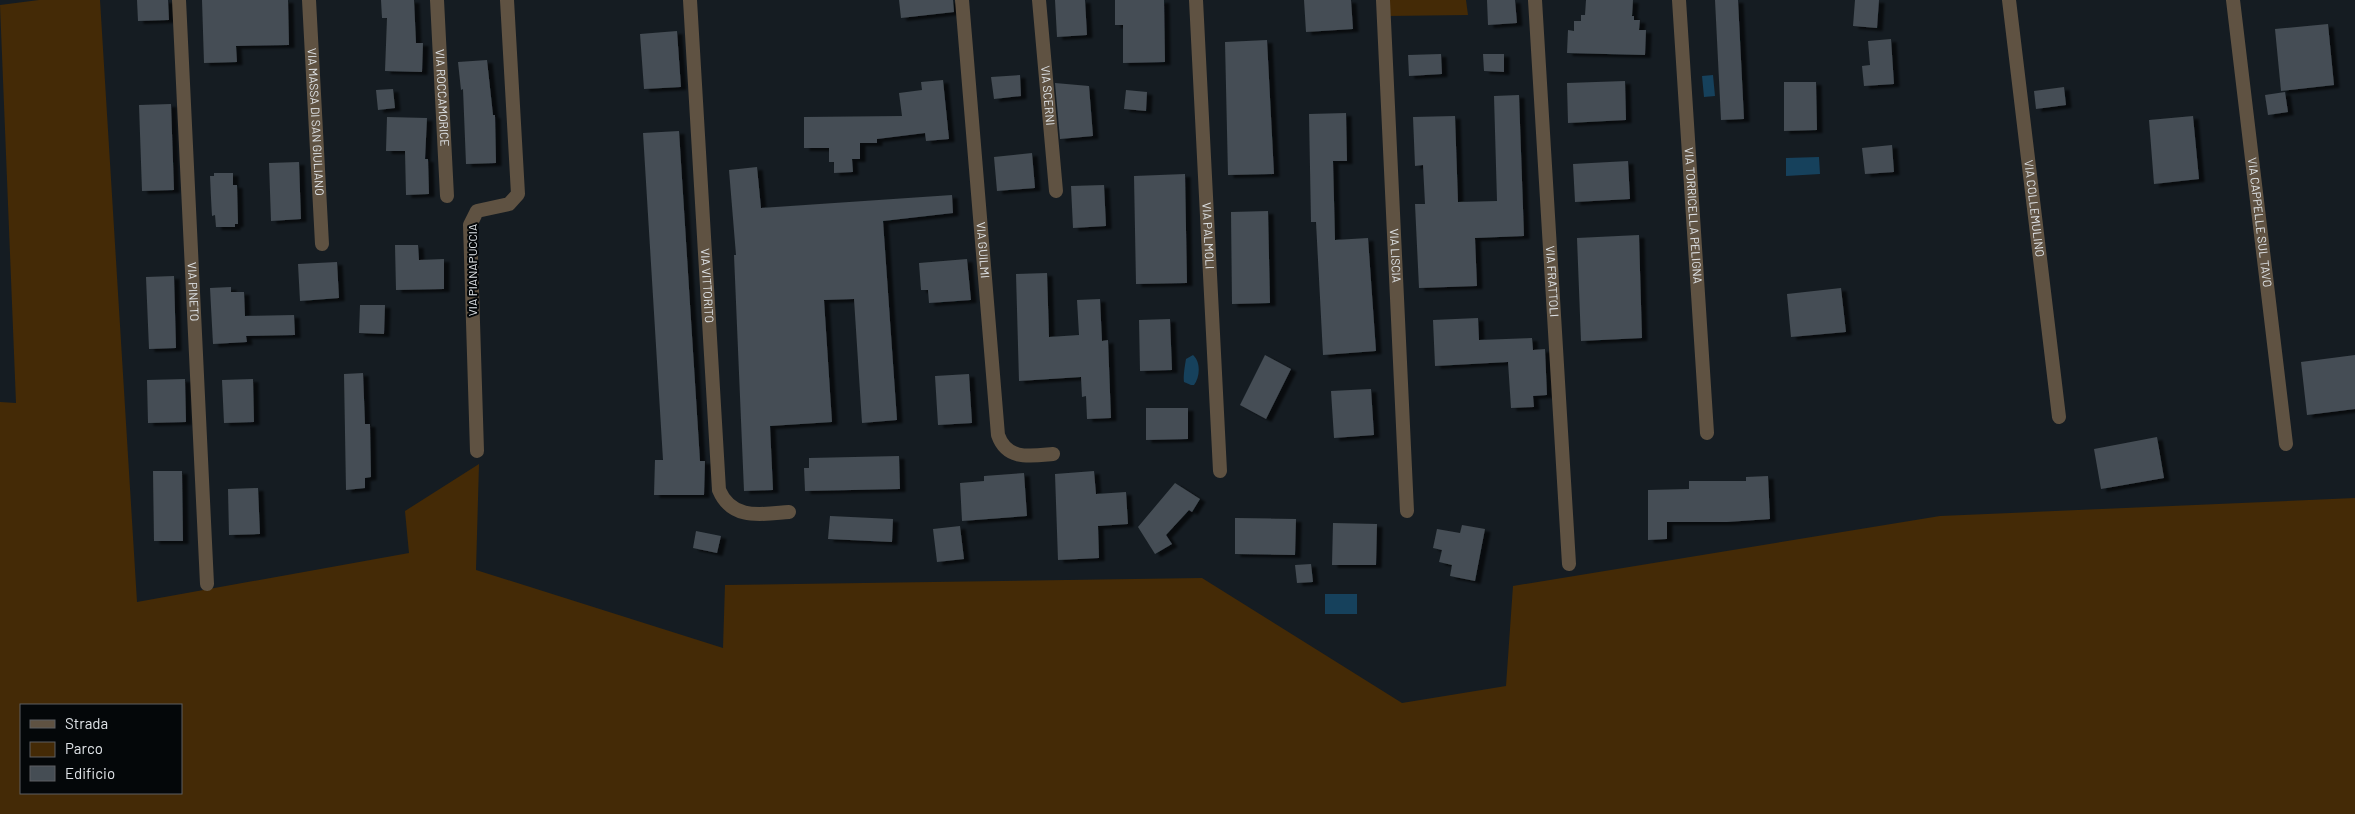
<svg xmlns="http://www.w3.org/2000/svg" width="2355" height="814" font-family="Barlow,sans-serif">
  <style>
    .green { fill: #442a06; fill-rule: evenodd }
    .water { fill: #16415c }
    .building { fill: #454d54; filter: url(#shadow) }
    .lines { fill: none; stroke-linecap: round; stroke-linejoin: round }
    .minor { stroke: #5f5242; stroke-width: 14 }
    .labels { text-anchor: middle; stroke-width: 4; stroke-linejoin: round; paint-order: stroke }
    .street-label { font-size: 12px; fill: #e0e4e8; stroke: #040709 }
  </style>
  <defs>
    <filter id="shadow"><feDropShadow dx="5.5" dy="3" stdDeviation="1" flood-color="#0009"/></filter>
  </defs>
  <rect width="100%" height="100%" fill="#151c22"/>
  <path class="green" d="M39,0h61l37,602 272,-49 -4,-42 74,-47 -3,106 247,78 2,-63 477,-7 200,125 104,-17 7,-100 427,-70 415,-18v316h-2355v-412l16,1 -16,-398zM21,705h160v88h-160z
    M1387,0h79l2,15 -80,1z"/>
  <path class="water" d="M1713,75l2,21 -11,1 -2,-21z
    M1819,157l1,17 -34,2v-18z
    M1193,355c8,7 7,22 1,30h-3l-7,-3c-1,-5 1,-17 2,-23z
    M1325,594h32v20h-32z"/>
  <path class="building" d="M137,0h31l1,20 -31,1z
    M202,0h86l1,45 -53,1 1,16 -33,1z
    M381,0h33l2,43h7l-1,29 -37,-1 2,-53h-5z
    M899,0h54l1,12 -53,6z
    M1055,0h30l2,35 -30,2z
    M1115,0h49l1,62 -42,1v-38h-8z
    M1304,0h47l2,29 -47,3z
    M1487,0h28l2,23 -29,2z
    M1586,0h47l-1,16h2v4h6l-1,10h7l-1,25 -78,-2 1,-23 6,1v-10h7v-6h4z
    M1715,0h23l6,119 -23,1z
    M1855,0h24l-2,28 -24,-2z
    M2328,24l6,61 -53,6 -6,-62z
    M677,31l4,56 -37,2 -4,-55z
    M1891,39l3,45 -30,2 -2,-20 8,-1 -2,-24z
    M1267,40l7,134 -46,1 -3,-133z
    M1441,54l1,20 -33,2 -1,-21z
    M1483,54h21v18l-20,-1z
    M487,60l6,55h2l1,48 -30,1 -3,-75 -2,1 -3,-28z
    M1020,75l1,21 -27,3 -3,-22z
    M943,80l6,59 -23,2 -1,-8 -48,6v4h-17v16h-8l1,13 -19,1v-11h-5v-14h-25v-31l98,-1 -3,-23 23,-3 -1,-8z
    M1625,81l1,39 -58,3 -1,-40z
    M1784,82h32l1,48 -33,1z
    M1055,83l34,3 4,50 -33,3z
    M2064,87l2,18 -30,4 -2,-18z
    M393,89l2,19 -17,2 -2,-20z
    M1126,90l21,2 -1,19 -22,-2z
    M2285,92l3,20 -20,3 -3,-20z
    M1519,95l5,141 -49,2 2,48 -58,2 -4,-84h10l-2,-39 -8,1 -2,-49 42,-1 3,86 39,-1 -3,-105z
    M171,104l3,86 -32,1 -3,-86z
    M1346,113l1,48h-14l2,79 33,-2 8,113 -53,4 -7,-133h-5l-2,-108z
    M2193,116l6,63 -45,5 -5,-64z
    M387,117l40,1 -2,41h3l1,35 -23,1 -1,-44h-19z
    M679,131l21,330h5l-1,34h-50l1,-35h8l-20,-327z
    M1892,145l2,27 -29,2 -3,-26z
    M1032,153l3,35 -38,3 -3,-34z
    M1628,161l2,38 -55,3 -2,-38z
    M299,162l2,57 -30,2 -2,-58z
    M757,167l4,41 191,-13 1,18 -70,8 14,199 -35,3 -8,-124 -30,1 8,122 -62,4 3,64 -29,1 -10,-236h2l-7,-85z
    M214,173h19v12h4l1,39h-3v3h-19l-1,-12 -3,1 -1,-18 -1,-22h4z
    M1185,174l2,109 -51,1 -2,-108z
    M1104,185l2,41 -33,2 -2,-42z
    M1268,211l2,92 -38,1 -1,-92z
    M1639,235l3,103 -61,3 -4,-103z
    M395,245h23l1,15 25,-1v30l-48,1z
    M967,259l4,41 -42,3 -1,-13h-7l-2,-27z
    M337,262l2,36 -39,3 -2,-37z
    M1047,273l2,64 30,-2 -2,-35 23,-1 2,42 6,-1 3,78 -24,1 -1,-23 -4,1 -1,-20 -62,4 -3,-107z
    M174,276l2,72 -27,1 -3,-72z
    M231,287v5h13l1,24 49,-1 1,20 -49,1 1,6 -34,2 -3,-56z
    M1841,288l5,44 -55,5 -4,-43z
    M360,305h25l-1,29 -25,-1z
    M1478,318l1,22 53,-2 1,12 12,-1 2,46 -14,1 1,11 -23,1 -3,-46 -73,4 -2,-46z
    M1170,319l2,51 -32,1 -1,-51z
    M1265,355l26,14 -25,50 -26,-14z
    M2355,355v54l-48,6 -6,-53z
    M363,373l2,51h5l1,53 -6,1v10l-19,2 -2,-116z
    M969,374l3,49 -34,2 -3,-49z
    M185,379l1,43 -38,1 -1,-43z
    M253,379l1,43 -30,1 -2,-43z
    M1371,389l3,46 -40,3 -3,-47z
    M1146,408h42v31l-42,1z
    M2157,437l7,41 -63,11 -7,-40z
    M899,456l1,33 -95,2 -1,-23h5v-10z
    M153,471h29l1,70h-29z
    M1094,471l2,23 30,-2 2,32 -30,2 1,32 -41,2 -3,-86z
    M1024,473l3,43 -65,5 -2,-38 24,-2v-5z
    M1768,476l2,43 -43,3h-60v17l-19,1v-50l41,-1v-8h57v-4z
    M1175,483l25,16 -8,13 -3,-2 -23,25 6,9 -17,10 -17,-27z
    M258,488l2,46 -31,1 -1,-46z
    M830,516l63,3 -1,23 -64,-3z
    M1235,518l61,1 -1,36 -60,-1z
    M1333,523l44,1 -1,41h-44z
    M1462,525l23,4 -10,52 -25,-5 2,-11 -13,-3 3,-12 -9,-2 4,-19 23,4z
    M960,526l4,33 -27,3 -4,-33z
    M696,531l25,5 -4,17 -24,-5z
    M1311,564l2,18 -16,1 -2,-18z"/>
  <g class="lines">
    <g class="minor">
      <path id="s1" d="M179,0l28,584"/>
      <path id="s2" d="M309,0l13,244"/>
      <path id="s3" d="M437,0l10,196"/>
      <path id="s4" d="M690,0l29,490c13,31 43,24 70,22"/>
      <path id="s5" d="M962,0l36,435c9,26 33,21 55,19"/>
      <path id="s6" d="M1039,0l17,191"/>
      <path id="s7" d="M1196,0l24,471"/>
      <path id="s8" d="M1383,0l24,511"/>
      <path id="s9" d="M1535,0l34,564"/>
      <path id="s10" d="M1679,0l28,433"/>
      <path id="s11" d="M2009,0l50,417"/>
      <path id="s12" d="M2233,0l53,444"/>
      <path d="M477,451l-7,-226 7,-14 32,-7 9,-10 -11,-194"/>
    </g>
  </g>
  <g class="labels">
    <g class="street-label">
      <text dy="4" stroke="none"><textPath href="#s6" startOffset="96">VIA SCERNI</textPath></text>
      <text dy="4" stroke="none"><textPath href="#s3" startOffset="98">VIA ROCCAMORICE</textPath></text>
      <text dy="4" stroke="none"><textPath href="#s2" startOffset="122">VIA MASSA DI SAN GIULIANO</textPath></text>
      <text dy="4" stroke="none"><textPath href="#s11" startOffset="210">VIA COLLEMULINO</textPath></text>
      <text dy="4" stroke="none"><textPath href="#s10" startOffset="216">VIA TORRICELLA PELIGNA</textPath></text>
      <text dy="4" stroke="none"><textPath href="#s12" startOffset="224">VIA CAPPELLE SUL TAVO</textPath></text>
      <text dy="4" stroke="none"><textPath href="#s7" startOffset="236">VIA PALMOLI</textPath></text>
      <text dy="4" stroke="none"><textPath href="#s5" startOffset="251">VIA GUILMI</textPath></text>
      <text dy="4" stroke="none"><textPath href="#s8" startOffset="256">VIA LISCIA</textPath></text>
      <text transform="translate(473 270) rotate(-90)" y="4">VIA PIANAPUCCIA</text>
      <text dy="4" stroke="none"><textPath href="#s9" startOffset="282">VIA FRATTOLI</textPath></text>
      <text dy="4" stroke="none"><textPath href="#s4" startOffset="286">VIA VITTORITO</textPath></text>
      <text dy="4" stroke="none"><textPath href="#s1" startOffset="292">VIA PINETO</textPath></text>
    </g>
  </g>
  <rect x="20" y="704" width="162" height="90" fill="#040709" stroke="#5c5f62"/>
  <rect x="30" y="720" width="25" height="8" fill="#5f5242" stroke="#5c5f62"/>
  <text x="65" y="729" font-size="15" fill="#e0e4e8">Strada</text>
  <rect x="30" y="742" width="25" height="15" fill="#442a06" stroke="#5c5f62"/>
  <text x="65" y="754" font-size="15" fill="#e0e4e8">Parco</text>
  <rect x="30" y="766" width="25" height="15" fill="#454d54" stroke="#5c5f62"/>
  <text x="65" y="779" font-size="15" fill="#e0e4e8">Edificio</text>
</svg>
